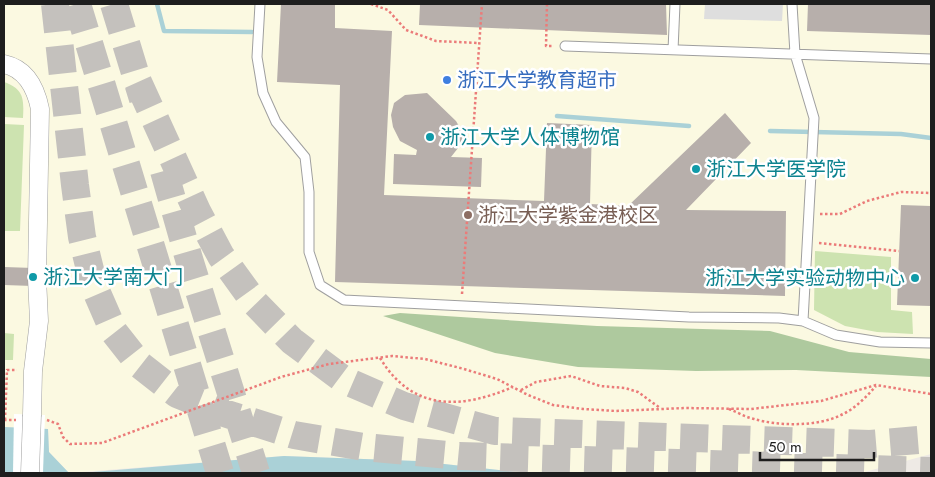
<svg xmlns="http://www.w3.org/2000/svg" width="935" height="477" font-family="Jost,'Noto Sans SC',sans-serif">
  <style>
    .education { fill: #fbf9e1 }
    .grass { fill: #cde3b0 }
    .forest { fill: #aec99e }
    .parking { fill: #dedede }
    .water { fill: #aad1d7 }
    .pier { fill: #fff }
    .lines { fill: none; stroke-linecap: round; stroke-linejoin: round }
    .stream { stroke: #aad1d7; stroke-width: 4.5 }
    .ferry { stroke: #4e7894; stroke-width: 1; stroke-dasharray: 6 5; stroke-linecap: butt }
    .building { fill: #b7afab }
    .trunk-tunnel { stroke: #c4c1bd; stroke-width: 28; stroke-dasharray: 28 14; stroke-linecap: butt }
    .service-casing { stroke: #9f9f9f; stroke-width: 11 }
    .minor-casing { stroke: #9f9f9f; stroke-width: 19 }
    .path { stroke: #eb7b79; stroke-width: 2.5; stroke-dasharray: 2.5 2.5; stroke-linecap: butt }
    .service { stroke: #fff; stroke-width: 9 }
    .minor { stroke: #fff; stroke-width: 18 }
    .minor-bridge-casing { stroke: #9f9f9f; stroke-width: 19; stroke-linecap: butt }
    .minor-bridge { stroke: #fff; stroke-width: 18 }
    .shop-dot { fill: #3f7fe0; stroke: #fff; stroke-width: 2 }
    .culture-dot { fill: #0f9aa8; stroke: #fff; stroke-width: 2 }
    .education-dot { fill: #8d6e63; stroke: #fff; stroke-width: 2 }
    .labels { text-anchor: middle; stroke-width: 5; stroke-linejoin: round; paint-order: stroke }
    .shop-label { font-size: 20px; fill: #366cbe; stroke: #fff; text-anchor: start }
    .culture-label { font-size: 20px; fill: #0d838f; stroke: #fff; text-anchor: start }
    .education-label { font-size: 20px; fill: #785e54; stroke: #fff; text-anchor: start }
  </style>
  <rect width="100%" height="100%" fill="#eeeae5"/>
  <path class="education" d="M4,4h927v450l-70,19h-336l-108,-12 -133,-5 -215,17 -20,-21 -1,-23 -44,-2z"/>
  <path class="grass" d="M4,82c20,7 20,17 19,36l-19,-1z
    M4,124l20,1 -4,106h-16z
    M815,251l76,6v53l21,2 1,22 -36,-2 -32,-6 -31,-16z
    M4,333l10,1 -1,26h-9z"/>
  <path class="forest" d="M400,313l197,13 173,5 79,21 82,7v18l-135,-7 -100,1 -118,-4 -83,-14 -112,-37z"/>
  <path class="parking" d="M705,4h78l-1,17 -78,-2z"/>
  <path class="water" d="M4,427l44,2 1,23 20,21h-65z
    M284,456l133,5 108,12h-444z"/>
  <path class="pier" d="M14,414l31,1 -2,58h-30z"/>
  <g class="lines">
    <path class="stream" d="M157,4l7,27 88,1
      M557,116l132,10
      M770,131l131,3 30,4"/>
    <path class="ferry" d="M4,473h7"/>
  </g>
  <path class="building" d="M281,4h54v24l57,3 -8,164 160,6 3,-78 45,2 -2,79 38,2 97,-93 26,30 -65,67 100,1 -1,85 -450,-14 5,-197 -63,-3z
    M420,4h246l1,31 -248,-10z
    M808,4h123v31l-124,-4z
    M427,93l29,28 7,12 -1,10 -11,14 31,1 -1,29 -88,-3 1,-30 22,1 1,-5 -17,-9 -7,-14 -2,-12 3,-12 11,-8z
    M901,205l30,1v100l-34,-1z
    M4,267l59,2 -1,18 -58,-2z"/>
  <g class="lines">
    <path class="trunk-tunnel" d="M55,4l20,181 7,52 12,49 20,46 26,33 37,29 47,19 70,22 70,12 95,9 472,15
      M77,4l143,469
      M114,4l29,95
      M138,82l59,129 24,45 34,47 37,38 52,39 60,26 91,25 375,13 61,-5
      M164,171l25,88 67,214"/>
    <g class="service-casing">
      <path id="service" d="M260,4l-3,53 6,36 13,29 29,35 4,35v60l11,33 24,15 345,17 90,1 24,3 33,14 44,7 51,1
        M792,4l3,50 19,64 -11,203
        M565,46l366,13
        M673,50l2,-46"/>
    </g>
    <g class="minor-casing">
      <path id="minor" d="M4,64c23,5 32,25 36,45l-3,169 2,43 -6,50 -1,44"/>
    </g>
    <path class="path" d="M371,4l17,6 18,20 30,11 43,2
      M547,4l-1,42h8
      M820,214h20l27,-13 34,-9 30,1
      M819,243l80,8
      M462,294l20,-290
      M380,358c33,54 81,51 133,29
      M521,390l15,-8 35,-6 29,10 25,2 13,4 22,16
      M729,409c8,3 16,8 25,10 24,7 63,8 87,-4 14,-6 25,-18 35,-29
      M4,420h12
      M5,420l2,-50h10
      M47,420l11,4 5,13 7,7 32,-1 179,-66 48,-13 63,-8 33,3 39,10 33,10 31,16 25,10 30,4 33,2 69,-3 66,1 70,-8 55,-16 55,9"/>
    <use href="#service" class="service"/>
    <use href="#minor" class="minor"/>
    <g class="minor-bridge-casing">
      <path id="minor-bridge" d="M30,473l2,-58"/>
    </g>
    <use href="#minor-bridge" class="minor-bridge"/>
  </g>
  <circle class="shop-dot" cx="447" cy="80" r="5"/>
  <g class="culture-dot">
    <circle cx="430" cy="137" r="5"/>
    <circle cx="696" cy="169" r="5"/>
    <circle cx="33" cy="277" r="5"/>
    <circle cx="915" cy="278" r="5"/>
  </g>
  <circle class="education-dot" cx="468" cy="215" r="5"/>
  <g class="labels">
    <g class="shop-label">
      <text x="457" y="87">浙江大学教育超市</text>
    </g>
    <g class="culture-label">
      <text x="440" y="144">浙江大学人体博物馆</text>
      <text x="706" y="176">浙江大学医学院</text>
      <text x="43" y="284">浙江大学南大门</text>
      <text x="905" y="285" text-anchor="end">浙江大学实验动物中心</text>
    </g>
    <g class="education-label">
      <text x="478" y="222">浙江大学紫金港校区</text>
    </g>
  </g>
  <rect width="935" height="477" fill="none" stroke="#1e1e1e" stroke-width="10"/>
  <path d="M760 452v8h114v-8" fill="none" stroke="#1e1e1e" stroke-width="2.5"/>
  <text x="768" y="452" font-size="15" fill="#1e1e1e" stroke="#ffffff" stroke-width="4" paint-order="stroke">50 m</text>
</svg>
